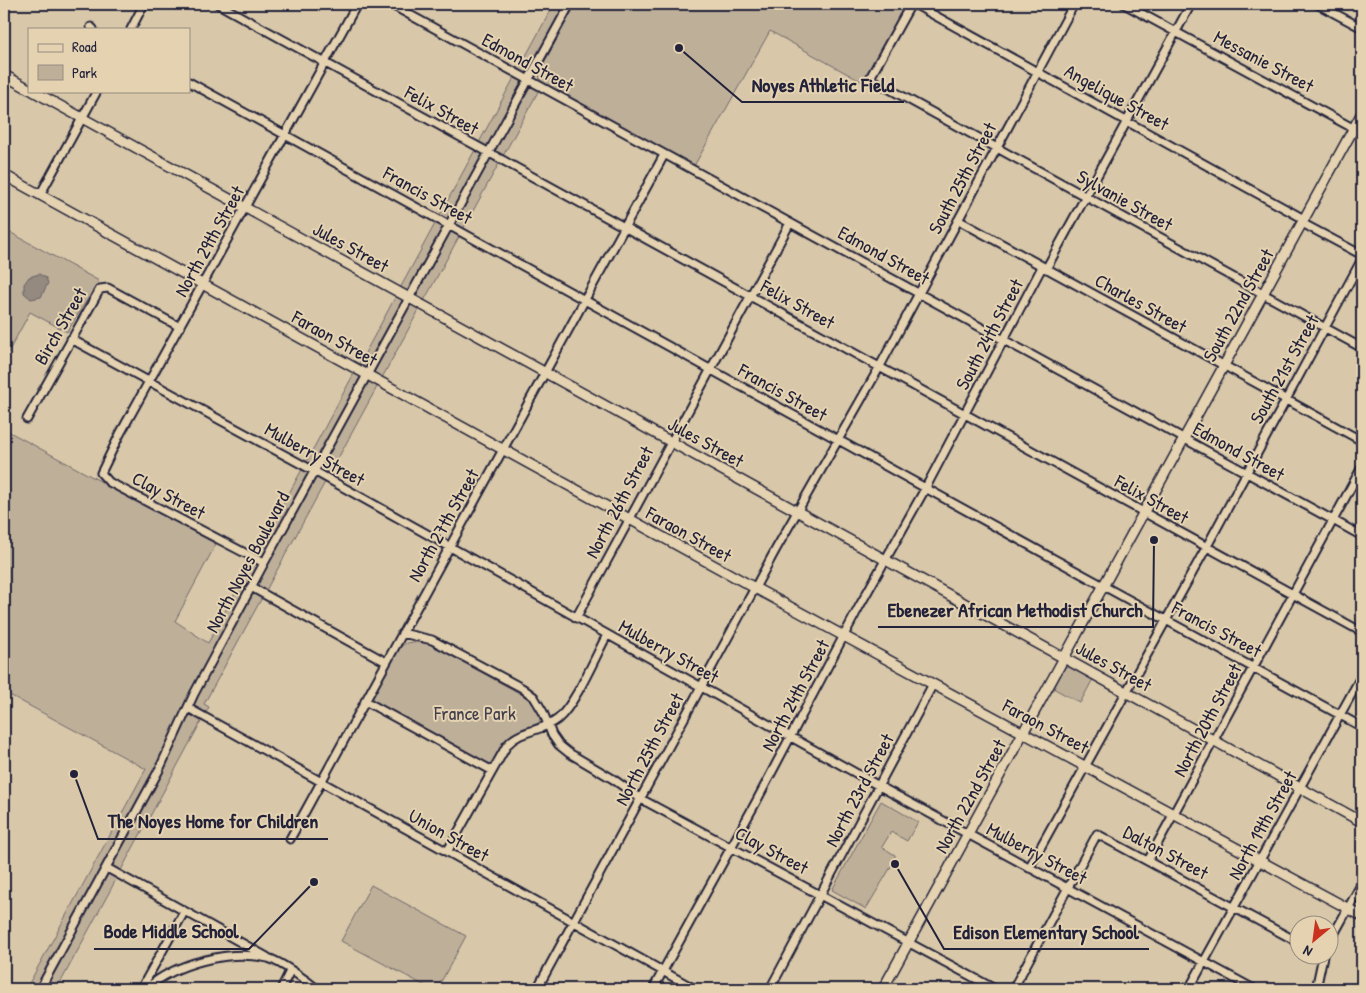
<svg xmlns="http://www.w3.org/2000/svg" width="1366" height="993" font-family="'Patrick Hand',sans-serif">
  <style>
    .green { fill: #beaf99; stroke: #70686a }
    .water { fill: #958a80; stroke: #676064 }
    .lines { fill: none; stroke-linecap: round; stroke-linejoin: round }
    .minor-casing { stroke: #22223b; stroke-width: 11 }
    .major-casing { stroke: #22223b; stroke-width: 12 }
    .minor { stroke: #e4d2b0; stroke-width: 7 }
    .major { stroke: #e4d2b0; stroke-width: 9 }
    .labels { text-anchor: middle; stroke-width: 4; stroke-linejoin: round; paint-order: stroke }
    .street-label { font-size: 19px; fill: #22223b; stroke: #e4d2b0 }
    .park-label { font-size: 19px; fill: #413e4e; stroke: #e4d2b0 }
    .leader { fill: none; stroke: #22223b; stroke-width: 2 }
    .callout-dot { fill: #22223b; stroke: #e4d2b0; stroke-width: 2 }
    .callout-label { font-size: 20px; text-anchor: middle; font-weight: bold; fill: #22223b; stroke: #e4d2b0; stroke-width: 4; stroke-linejoin: round; paint-order: stroke }
  </style>
  <rect width="100%" height="100%" fill="#d8c8a9"/>
  <filter id="ink" filterUnits="userSpaceOnUse"><feTurbulence type="fractalNoise" baseFrequency=".02" numOctaves="2"/><feDisplacementMap in="SourceGraphic" scale="10" xChannelSelector="R" yChannelSelector="G"/><feConvolveMatrix kernelMatrix="1 2 1 2 8 2 1 2 1" color-interpolation-filters="sRGB"/></filter>
  <g filter="url(#ink)">
    <path class="green" d="M554,4h11l-42,77 16,9 -335,614 5,3 -152,282h-31l120,-220 -142,-77v-263l212,115 -41,77 33,22z
      M576,4h331l-43,79 -94,-52 -76,135 -154,-85 -1,-9z
      M4,229l95,52 -32,51 -37,-20 -26,48z
      M415,642l12,1 18,9 83,46 11,14 1,9 -4,4 -25,12 -18,26 -8,1 -111,-63 -2,-5 26,-48 8,-5z
      M1066,665l27,14 -13,24 -27,-15z
      M881,801l37,21 -11,19 -16,-9 -9,15 13,8v5l-29,49 -34,-19z
      M371,885l95,51 -29,53h-6l-90,-48z"/>
    <path class="water" d="M39,274l7,4 2,5 -7,14 -10,2 -7,-6v-9l5,-7z"/>
    <g class="lines">
      <g class="minor-casing">
        <path id="minor" d="M218,4l1144,628
          M390,4l972,532
          M911,4l-40,72 2,4 489,268
          M914,4l390,215
          M1124,4l238,129
          M1317,4l45,24
          M91,27l2,2
          M131,29l13,-25
          M189,82c391,216 781,432 1173,645
          M40,195l57,-104
          M958,220l404,221
          M1302,223l60,32
          M1046,269l145,-265
          M71,339l243,132 565,315 375,203
          M27,419l73,-130 8,-1 72,39
          M264,563l-155,-81 -8,-9 19,-39 237,-430
          M251,587l135,75
          M576,618l214,-395
          M402,633l30,7 90,48 12,9 9,15 9,23 7,10 10,8 44,26 28,20 354,190
          M365,701l126,69
          M188,708l507,281
          M290,839l374,-684
          M447,852l60,-107c14,-16 35,-13 51,-26 18,-16 37,-62 49,-84
          M1148,861l214,-394
          M107,868l160,89
          M1029,868l177,-320 156,-289
          M1328,945l34,-62
          M40,989l119,-219 35,-76 70,-131 306,-559
          M141,989l43,-77
          M146,989c29,-26 84,-40 122,-31 13,4 38,22 49,31
          M281,989l9,-18
          M537,989l239,-440 103,-181 195,-364
          M653,989l103,-187 103,-195 66,-118 117,-222
          M770,989l163,-305
          M1013,989l84,-155 201,108
          M1189,989l173,-314
          M1316,989l7,-33"/>
      </g>
      <g class="major-casing">
        <path id="major" d="M4,75l25,14
          M33,91l1329,731
          M4,175l751,413 607,328
          M883,989l479,-876"/>
      </g>
      <use href="#minor" class="minor"/>
      <use href="#major" class="major"/>
    </g>
  </g>
  <g class="labels">
    <g class="street-label">
      <text transform="translate(1264 61) rotate(28)" y="7">Messanie Street</text>
      <text transform="translate(528 62) rotate(29)" y="7">Edmond Street</text>
      <text transform="translate(1117 97) rotate(29)" y="7">Angelique Street</text>
      <text transform="translate(442 110) rotate(29)" y="7">Felix Street</text>
      <text transform="translate(962 178) rotate(-62)" y="7">South 25th Street</text>
      <text transform="translate(428 195) rotate(29)" y="7">Francis Street</text>
      <text transform="translate(1125 200) rotate(29)" y="7">Sylvanie Street</text>
      <text transform="translate(209 241) rotate(-61)" y="7">North 29th Street</text>
      <text transform="translate(351 247) rotate(29)" y="7">Jules Street</text>
      <text transform="translate(884 255) rotate(29)" y="7">Edmond Street</text>
      <text transform="translate(1141 303) rotate(29)" y="7">Charles Street</text>
      <text transform="translate(798 304) rotate(29)" y="7">Felix Street</text>
      <text transform="translate(1238 305) rotate(-61)" y="7">South 22nd Street</text>
      <text transform="translate(60 326) rotate(-60)" y="7">Birch Street</text>
      <text transform="translate(989 334) rotate(-62)" y="7">South 24th Street</text>
      <text transform="translate(335 338) rotate(29)" y="7">Faraon Street</text>
      <text transform="translate(1284 369) rotate(-61)" y="7">South 21st Street</text>
      <text transform="translate(783 392) rotate(29)" y="7">Francis Street</text>
      <text transform="translate(706 442) rotate(29)" y="7">Jules Street</text>
      <text transform="translate(1239 451) rotate(29)" y="7">Edmond Street</text>
      <text transform="translate(315 454) rotate(29)" y="7">Mulberry Street</text>
      <text transform="translate(169 495) rotate(28)" y="7">Clay Street</text>
      <text transform="translate(1152 499) rotate(29)" y="7">Felix Street</text>
      <text transform="translate(619 502) rotate(-62)" y="7">North 26th Street</text>
      <text transform="translate(443 525) rotate(-61)" y="7">North 27th Street</text>
      <text transform="translate(689 534) rotate(29)" y="7">Faraon Street</text>
      <text transform="translate(247 562) rotate(-62)" y="7">North Noyes Boulevard</text>
      <text transform="translate(1217 629) rotate(28)" y="7">Francis Street</text>
      <text transform="translate(669 651) rotate(29)" y="7">Mulberry Street</text>
      <text transform="translate(1114 666) rotate(29)" y="7">Jules Street</text>
      <text transform="translate(795 695) rotate(-62)" y="7">North 24th Street</text>
      <text transform="translate(1207 720) rotate(-62)" y="7">North 20th Street</text>
      <text transform="translate(1046 726) rotate(28)" y="7">Faraon Street</text>
      <text transform="translate(649 749) rotate(-62)" y="7">North 25th Street</text>
      <text transform="translate(859 790) rotate(-62)" y="7">North 23rd Street</text>
      <text transform="translate(970 796) rotate(-61)" y="7">North 22nd Street</text>
      <text transform="translate(1262 825) rotate(-61)" y="7">North 19th Street</text>
      <text transform="translate(449 835) rotate(29)" y="7">Union Street</text>
      <text transform="translate(772 850) rotate(28)" y="7">Clay Street</text>
      <text transform="translate(1166 852) rotate(28)" y="7">Dalton Street</text>
      <text transform="translate(1037 853) rotate(28)" y="7">Mulberry Street</text>
    </g>
    <g class="park-label">
      <text x="475" y="720">France Park</text>
    </g>
  </g>
  <path class="leader" d="M679 48L742 102H904M1154 540L1153 627H878M74 774L98 839H328M314 882L249 949H94M895 864L944 949H1149"/>
  <g class="callout-dot">
    <circle cx="679" cy="48" r="5"/>
    <circle cx="1154" cy="540" r="5"/>
    <circle cx="74" cy="774" r="5"/>
    <circle cx="314" cy="882" r="5"/>
    <circle cx="895" cy="864" r="5"/>
  </g>
  <g class="callout-label">
    <text x="823" y="92">Noyes Athletic Field</text>
    <text x="1015" y="617">Ebenezer African Methodist Church</text>
    <text x="213" y="828">The Noyes Home for Children</text>
    <text x="171" y="938">Bode Middle School</text>
    <text x="1046" y="939">Edison Elementary School</text>
  </g>
  <rect width="1366" height="993" fill="none" stroke="#e4d2b0" stroke-width="20"/>
  <rect x="10" y="10" width="1346" height="973" fill="none" stroke="#22223b" stroke-width="2" filter="url(#ink)"/>
  <rect x="28" y="28" width="162" height="65" fill="#e4d2b0" stroke="#968c81"/>
  <rect x="38" y="44" width="25" height="8" fill="#e4d2b0" stroke="#968c81"/>
  <text x="72" y="52" font-size="15" fill="#22223b">Road</text>
  <rect x="38" y="65" width="25" height="15" fill="#beaf99" stroke="#968c81"/>
  <text x="72" y="78" font-size="15" fill="#22223b">Park</text>
  <g transform="translate(1314 940) rotate(209)"><circle r="24" fill="#e4d2b0" stroke="#968c81"/>
  <path d="M0-4L9 19L0 12L-9 19Z" fill="#c8321e"/>
  <text y="-8" font-size="14" font-weight="bold" text-anchor="middle" fill="#22223b">N</text>
  </g>
</svg>
